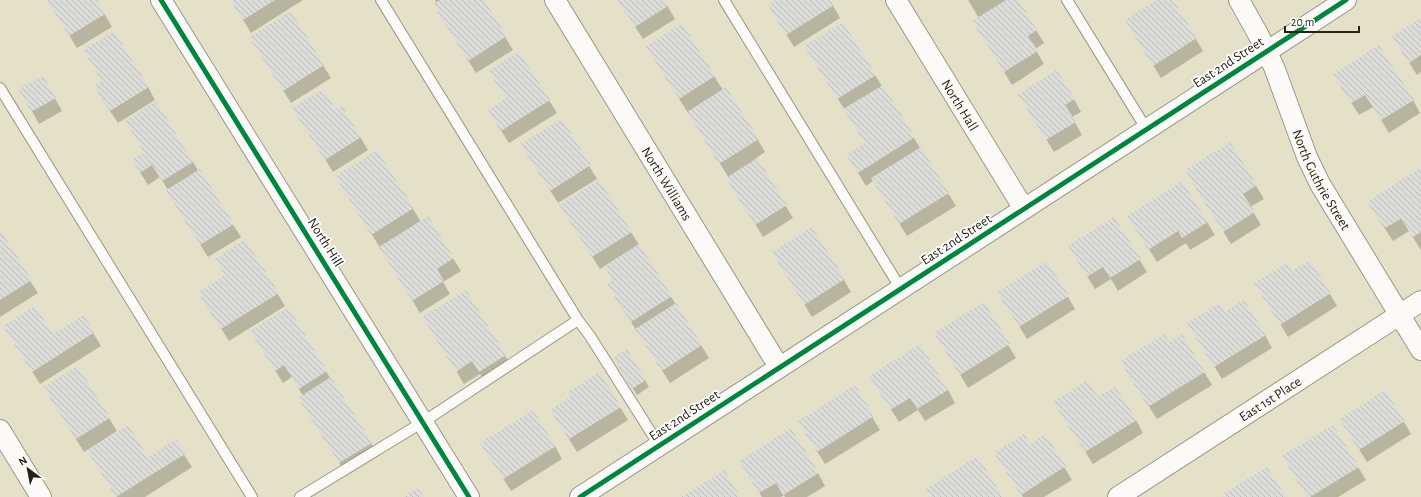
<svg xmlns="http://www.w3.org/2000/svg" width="1421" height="497" font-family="'Alegreya Sans',sans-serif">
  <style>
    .shadow { fill: #0003 }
    .building { fill: url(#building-back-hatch) }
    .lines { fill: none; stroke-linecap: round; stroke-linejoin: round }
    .lane-casing { stroke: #9b9784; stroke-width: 12 }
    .street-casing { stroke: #9b9784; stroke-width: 22 }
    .lane { stroke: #fbfaf7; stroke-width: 10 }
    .street { stroke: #fbfaf7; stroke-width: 20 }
    .cycleway-casing { stroke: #fff; stroke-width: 8 }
    .cycleway { stroke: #00873e; stroke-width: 5 }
    .labels { text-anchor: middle; stroke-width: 3.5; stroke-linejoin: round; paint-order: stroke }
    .street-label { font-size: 14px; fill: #282413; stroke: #fff }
  </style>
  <defs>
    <pattern id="building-back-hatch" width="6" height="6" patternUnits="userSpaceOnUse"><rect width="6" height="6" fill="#dcdcd8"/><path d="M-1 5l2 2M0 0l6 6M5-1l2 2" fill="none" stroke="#bdbdb8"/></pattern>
  </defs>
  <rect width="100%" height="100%" fill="#e5e1c8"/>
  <path class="shadow" d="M47,0h49l16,27 -35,21z
    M231,0h72l-52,33z
    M435,0h48l30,50 -37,23 -35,-56z
    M618,0h46l11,19 -32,20z
    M778,0h52l10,18 -46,29 -18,-29z
    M968,0h50l26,43 -9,6 9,15 -32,21 -31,-51 -2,-16z
    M1158,0h14l31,51 -42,27 -28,-45z
    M290,13l41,65 -40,25 -33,-53z
    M1421,19v53l-4,3 -17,-26z
    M84,51l64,36 7,13 -37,23 -16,-24 1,-17z
    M519,53l38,60 -48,30 -13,-20 11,-24 -10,-15z
    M654,59l60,17 9,14 3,-2 39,64 -9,6 37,60 -30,19 -28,-46 -6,-13z
    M813,59l62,16 81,131 -49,30 -34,-55 -7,5 -11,-18 11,-24z
    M43,77l19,34 -23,13 -19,-35z
    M1341,87l72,13 7,13 -31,20 -16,-26 -14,8z
    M1074,99l7,13 -9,5 10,18 -28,17 -28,-45z
    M155,103l86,134 -33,20 -34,-54 -7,-12 1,-1 -8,-13 -12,8 -15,-24 12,-8z
    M342,107l26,43 -35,22 -32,-51 34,-10z
    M561,120l36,59 -39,24 -29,-46z
    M1230,143l34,56 -14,8 11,18 -30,19 -38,-61z
    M1421,168v82l-12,-19 -16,10 -17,-26z
    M344,189l69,20 8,13 7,-4 33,53 -18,11 7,12 -30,19z
    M568,218l63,14 78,126 -39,25 -55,-86 -1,-16 -9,-15 -5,3z
    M1114,218l33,54 -29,19 -7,-12 -16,10 -19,-30z
    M1207,222l8,13 -25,15 -4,-7 -29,19 -21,-33z
    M0,235l38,58 -38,24z
    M245,241l40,65 -56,35 -23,-36 20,-29z
    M780,265l64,15 7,12 -39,25z
    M1292,272l38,22 7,12 -49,31 -25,-41z
    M466,291l47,78 -26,15 -7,-10 -16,10 -33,-54z
    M1068,297l7,12 -48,30 -21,-34z
    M983,304l33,54 -48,30 -25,-42z
    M287,309l92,147 -32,19 -40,-64 -4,-15 -11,-19 -9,6 -24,-39z
    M1225,313l40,22 7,13 -50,31 -26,-43z
    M83,316l18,30 -61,38 -28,-45 40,-3z
    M627,350l22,37 -12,8 -19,-31z
    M77,367l40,64 -33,21 -32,-52z
    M1204,372l8,13 -55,34 -29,-45z
    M854,387l26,43 -55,34 -19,-30z
    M878,389l70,1 7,13 -30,18 -7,-11 -19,12z
    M1098,398l38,22 7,13 -50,31 -31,-49z
    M620,407l8,13 -51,32 -18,-29z
    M1404,422l7,12 -44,28 -19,-30z
    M1045,436l27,44 -28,17h-21l-20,-31 27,-21z
    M175,441l17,26 -47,30h-28l-21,-33 52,-5z
    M555,446l7,13 -51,32 -22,-35z
    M1358,467l8,13 -28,17h-30z
    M818,473l7,13 -18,11h-22l-1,-2 -3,2h-19l-15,-23z"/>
  <path class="building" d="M47,0h50l8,14 -36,22z
    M230,0h45l-32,20z
    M440,0h44l23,36 -39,25 -35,-57z
    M618,0h47l3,6 -33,21z
    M776,0h55l3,5 -48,30 -18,-30z
    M1006,0h13l18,30 -9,6 10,15 -34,21 -32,-51z
    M1156,0h17l24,38 -44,28 -28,-46z
    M291,11l33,54 -41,26 -34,-54z
    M1421,18v37l-12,8 -17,-27z
    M843,22l33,53 -39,24 -33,-53z
    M682,23l33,53 -36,23 -33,-53z
    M114,31l35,56 -39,24 -16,-25 8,-5 -19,-31z
    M1379,45l35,55 -33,20 -16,-25 -14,8 -18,-29z
    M519,51l31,49 -49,31 -13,-21 18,-12 -18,-27z
    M1057,70l18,29 -10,6 11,17 -30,18 -28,-46z
    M43,76l13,22 -25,14 -13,-23z
    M883,85l32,52 -57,36 -12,-18 19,-12 -22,-34z
    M726,87l33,52 -40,25 -32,-52z
    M323,89l13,21 6,-4 19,31 -36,23 -33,-52z
    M156,101l37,61 -31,19 -10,-16 -12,8 -8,-13 12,-8 -19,-31z
    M562,119l29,46 -41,26 -30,-47z
    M1230,142l27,43 -14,9 12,18 -32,20 -38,-62z
    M921,147l28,46 -50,31 -28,-46z
    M377,150l37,58 -43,27 -36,-59z
    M757,158l30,47 -32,20 -29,-47z
    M1421,167v65l-8,5 -12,-18 -16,9 -18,-26z
    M200,169l34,55 -34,21 -34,-55z
    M599,180l33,52 -40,25 -33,-52z
    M1182,181l26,41 -26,16 -4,-7 -30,19 -21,-34z
    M428,216l26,42 -17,11 7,12 -32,20 -33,-54z
    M1114,217l27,42 -31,19 -7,-11 -16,10 -19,-31z
    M812,227l33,52 -41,26 -32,-53z
    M2,233l30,47 -32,20v-66z
    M245,239l34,54 -58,36 -23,-37 27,-17 -10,-16z
    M639,244l33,52 -41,26 -24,-38 6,-4 -9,-14z
    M1310,260l21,33 -51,32 -26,-42 33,-20 5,8z
    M1047,261l22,35 -50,31 -22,-35z
    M466,290l40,65 -27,17 -7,-11 -16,11 -34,-55z
    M1244,300l22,35 -52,32 -27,-44 33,-20 5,9z
    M984,302l26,42 -50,31 -26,-42z
    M676,303l26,42 -40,26 -27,-42z
    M35,306l18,28 31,-19 11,17 -63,40 -29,-46z
    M288,307l39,64 -28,18 -15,-24 -9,6 -25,-40z
    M1164,334l5,8 13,-8 23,38 -57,35 -28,-46z
    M920,344l28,46 -31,19 -7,-11 -20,12 -21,-34z
    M627,349l19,31 -14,9 -19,-31z
    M78,366l32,52 -34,21 -33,-52z
    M600,372l21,35 -52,32 -19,-29 21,-13 -3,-5z
    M331,377l41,66 -33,20 -41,-65z
    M1088,380l10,17 17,-11 22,34 -52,32 -32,-50z
    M855,385l19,31 -57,36 -19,-31z
    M1385,390l20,31 -46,29 -20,-31z
    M533,410l23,36 -53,33 -23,-36z
    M128,425l20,32 28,-18 9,15 -69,43 -29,-46z
    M1333,425l26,42 -49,30h-3l-25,-41z
    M791,428l28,45 -36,22 -7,-12 -17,10 -20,-32z
    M1024,434l6,10 15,-10 21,32 -45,29 -27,-42z
    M978,456l25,41h-72l-5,-8z
    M1267,467l19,30h-63l-1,-2z
    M724,470l17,27h-60z
    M418,488l6,9h-21z"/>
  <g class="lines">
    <g class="lane-casing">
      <path id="lane" d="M381,0l197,320 12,16 69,109
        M724,0l177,289
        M1067,0l80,130
        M0,88l252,409
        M300,497l123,-75 155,-102"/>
    </g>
    <g class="street-casing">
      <g id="street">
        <path d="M161,0l308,497"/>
        <path id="s1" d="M555,0l224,367"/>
        <path id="s2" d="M896,0l128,209"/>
        <path id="s3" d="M1239,0l19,34 16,33 33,90 13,27 101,166"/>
        <path d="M0,430l41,67"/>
        <path d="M580,497l766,-497"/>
        <path id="s4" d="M1118,497l303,-196"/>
      </g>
    </g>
    <use href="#lane" class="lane"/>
    <use href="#street" class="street"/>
    <g class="cycleway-casing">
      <path id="cycleway" d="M161,0l308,497
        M580,497l766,-497"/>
    </g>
    <use href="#cycleway" class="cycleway"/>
  </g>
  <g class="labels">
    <g class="street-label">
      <text transform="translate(1228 62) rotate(-33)" y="5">East 2nd Street</text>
      <text dy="5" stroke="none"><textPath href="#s2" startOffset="123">North Hall</textPath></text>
      <text dy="5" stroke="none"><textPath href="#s3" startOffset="198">North Guthrie Street</textPath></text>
      <text dy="5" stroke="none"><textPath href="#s1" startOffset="215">North Williams</textPath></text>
      <text transform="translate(956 239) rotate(-33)" y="5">East 2nd Street</text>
      <text transform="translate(326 242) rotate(58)" y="5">North Hill</text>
      <text dy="5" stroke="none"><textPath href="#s4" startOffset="181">East 1st Place</textPath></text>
      <text transform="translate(684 415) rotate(-33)" y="5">East 2nd Street</text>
    </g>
  </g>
  <g transform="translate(28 469) rotate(328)" stroke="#ffffff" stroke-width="3" paint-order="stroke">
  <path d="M0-3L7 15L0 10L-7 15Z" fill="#282413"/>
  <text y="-6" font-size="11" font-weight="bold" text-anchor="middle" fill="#282413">N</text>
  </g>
  <path d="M1285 26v6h74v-6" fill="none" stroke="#282413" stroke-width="2"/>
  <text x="1291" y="26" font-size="12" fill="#282413" stroke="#ffffff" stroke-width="3" paint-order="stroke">20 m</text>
</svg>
